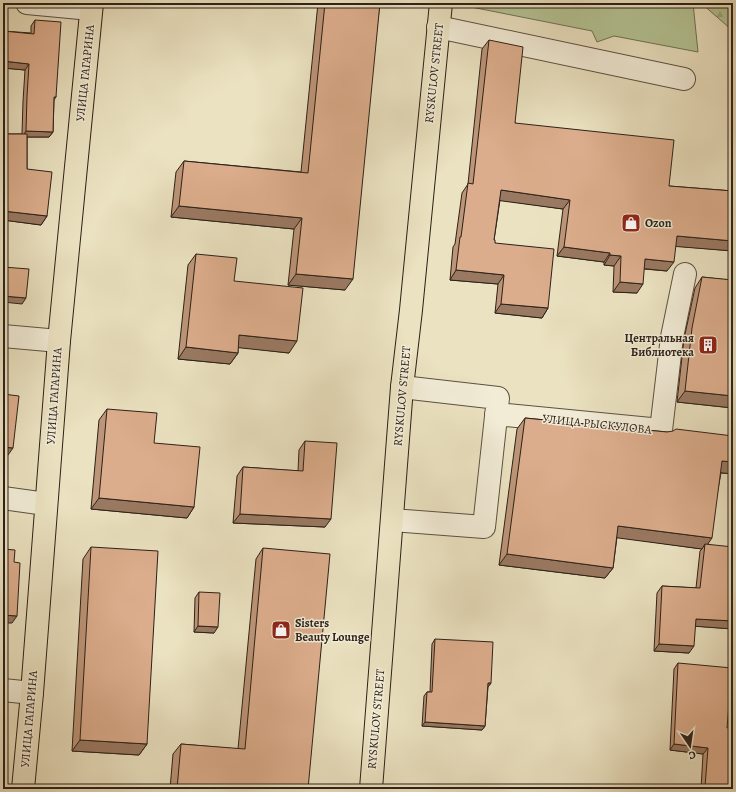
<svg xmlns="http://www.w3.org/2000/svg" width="736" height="792" font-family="Alegreya,serif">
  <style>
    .forest { fill: url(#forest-firs); stroke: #707256 }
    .green { fill: #b5c495; stroke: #707256 }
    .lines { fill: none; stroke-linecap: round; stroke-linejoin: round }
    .minor-casing { stroke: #5c5142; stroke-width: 24 }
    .major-casing { stroke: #2c2118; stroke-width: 24 }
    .minor { stroke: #f2ecd7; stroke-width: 22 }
    .major { stroke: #ebe2c1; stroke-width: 22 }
    .wall { fill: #bd9578; stroke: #2c2118 }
    .shaded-wall { fill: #9a7962; stroke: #2c2118 }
    .building { fill: #dcad8c; stroke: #2c2118 }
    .labels { text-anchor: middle; stroke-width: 3; stroke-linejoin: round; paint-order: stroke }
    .street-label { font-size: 12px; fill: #2c2118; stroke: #f2ecd7 }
    .poi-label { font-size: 12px; font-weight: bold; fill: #2c2118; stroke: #f2ecd7; text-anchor: start }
  </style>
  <defs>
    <pattern id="forest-firs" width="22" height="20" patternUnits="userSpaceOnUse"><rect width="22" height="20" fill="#b5c495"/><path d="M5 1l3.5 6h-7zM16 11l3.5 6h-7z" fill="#9ca880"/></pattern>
  </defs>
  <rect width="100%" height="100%" fill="#ebe2c1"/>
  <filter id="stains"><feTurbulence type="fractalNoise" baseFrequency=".005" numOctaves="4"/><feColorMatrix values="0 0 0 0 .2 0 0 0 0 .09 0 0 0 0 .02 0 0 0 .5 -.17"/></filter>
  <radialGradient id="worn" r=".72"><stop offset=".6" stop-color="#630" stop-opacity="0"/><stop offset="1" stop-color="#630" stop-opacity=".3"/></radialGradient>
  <path class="forest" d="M701,3h32v28z"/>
  <path class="green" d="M472,3h221l5,49 -84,-16 -17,6 -5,-11 -121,-24z"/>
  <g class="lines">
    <g class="minor-casing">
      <path id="minor" d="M27,3l64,6
        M438,27l246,52
        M3,336l56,5
        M496,414l165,16 11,-93 13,-63
        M3,498l43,6
        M392,520l92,7 14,-129 -96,-11
        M3,690l29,3"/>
    </g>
    <g class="major-casing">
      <path id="major" d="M23,789l9,-96 27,-352 33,-338
        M371,789l31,-402 9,-77 30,-307"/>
    </g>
    <use href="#minor" class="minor"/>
    <use href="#major" class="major"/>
  </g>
  <path class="wall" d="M318,3h62l-35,287 -57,-5 6,-56 -123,-12 5,-45 8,-11 117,11z
    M35,20l21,77 -2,3 -1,32 -4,5h-22v32l20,47 -6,9 -38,-5v-86h19l1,-33 2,-31 -22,-2v-37l28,2v-7z
    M489,40l26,83 154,63 64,5v60l-58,-5 -8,25 -23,-2 -7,24 -24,-1 1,-26 -10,-1v-3l-47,-6 6,-47 -63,-9 -6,40 1,3 53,65 -6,10 -47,-5 3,-29 -48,-4 3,-33 2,-3 7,-51 6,-9 14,-135z
    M196,254l38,27 55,72 -51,-6v6l-8,11 -52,-5 10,-94z
    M733,271v137l-56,-6 7,-63 11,-51 7,-11 26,3z
    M107,409l47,34 40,64 -7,11 -96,-9 8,-89z
    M525,418l142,14 66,4v38l-12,-1 -13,71 25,85 -38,-3 -6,27 -35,-2 3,-58 5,-7 34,2 4,-37 2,-2 -85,-12 -4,31 -8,10 -106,-13 18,-136z
    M305,441l20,86 -92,-4 4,-47 6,-9 55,4 1,-21z
    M91,547l56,197 -8,11 -67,-4 11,-192z
    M263,548l45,241h-138l3,-35 8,-10 57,5 18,-190z
    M199,592l15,41 -20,-1 1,-34z
    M435,639l56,44 -3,4 -3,39 -3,4 -60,-4 2,-30 3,-4h3l2,-48z
    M678,663l49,65 6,61h-32l2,-35 -33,-4 4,-81z"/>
  <path class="shaded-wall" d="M3,61l26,3 -4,6 -22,-2z
    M26,131l27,1 -4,5h-27z
    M501,190l69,10 -7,9 -68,-9z
    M179,206l123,12 -8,11 -123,-12z
    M3,211l44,5 -6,9 -38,-5z
    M677,236l56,5v10l-63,-5z
    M564,247l46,6 -6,9 -47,-6z
    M610,255l11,1 -7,10 -10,-1z
    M645,259l29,3 -7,9 -29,-3z
    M456,270l48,5 -6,9 -48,-4z
    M296,274l57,5 -8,11 -57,-5z
    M620,282l23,2 -6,9 -24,-1z
    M3,296l23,2 -4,6 -19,-2z
    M501,304l47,4 -6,10 -47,-5z
    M239,335l58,6 -8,12 -57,-6z
    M186,347l52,6 -8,11 -52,-5z
    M685,391l48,5v12l-56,-6z
    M3,447l10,1 -10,14z
    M722,461l11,1v12l-19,-2z
    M99,498l95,9 -7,11 -96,-9z
    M240,514l91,5 -6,8 -92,-4z
    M618,526l94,12 -7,10v-4l-3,5 -91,-12z
    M507,554l106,14 -8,10 -106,-13z
    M3,615l14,1 -5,7h-9z
    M696,619l37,2v8l-42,-3z
    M198,626l20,1 -4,6 -20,-1z
    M659,644l35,2 -5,7 -35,-2z
    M488,683h3l-3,4h-3z
    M425,722l60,4 -3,4 -60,-4z
    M80,740l67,4 -8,11 -67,-4z
    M674,744l34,4 -5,6 -33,-4z
    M705,787l17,2h-19z"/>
  <path class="building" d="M325,3h55l-27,276 -57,-5 6,-56 -123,-12 5,-45 124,12z
    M35,20l26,2 -5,75h-2l-1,35 -27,-1 1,-35 2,-32 -26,-3v-30l31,3z
    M489,40l34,7 -8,76 159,17 -5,46 64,5v50l-56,-5 -3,26 -29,-3 -2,25 -23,-2 1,-26 -11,-1v-2l-46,-6 6,-47 -69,-10 -7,50h1v3l59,6 -6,59 -47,-4 3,-29 -48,-5 4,-33h1l7,-54 5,1z
    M3,134h24v35l25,3 -5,44 -44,-5z
    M196,254l41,4 -3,23 69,7 -6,53 -58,-6 -1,18 -52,-6z
    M3,267l26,2 -3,29 -23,-2z
    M702,277l31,3v116l-48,-5 7,-63z
    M3,394l16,2 -6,52 -10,-1z
    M107,409l50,4 -3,30 46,4 -6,60 -95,-9z
    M525,418l142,14 6,-1 3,-2 57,7v26l-11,-1 -10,77 -94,-12 -5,42 -106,-14z
    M305,441l32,2 -6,76 -91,-5 3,-47 60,4z
    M705,544l28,3v74l-37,-2 -2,27 -35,-2 3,-58 38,2z
    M91,547l67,4 -11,193 -67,-4z
    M263,548l67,6 -22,235h-131l4,-45 64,5z
    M3,549l12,1 -1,12 6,1 -3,53 -14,-1z
    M199,592l21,1 -2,34 -20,-1z
    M435,639l58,3 -2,41h-3l-3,43 -60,-4 2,-30h5z
    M678,663l54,5 -5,60 6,-2v63h-11l-17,-2 3,-39 -34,-4z"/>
  <defs>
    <g id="shop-square" transform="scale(1)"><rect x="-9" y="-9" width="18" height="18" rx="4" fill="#8f2418" stroke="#f2ecd7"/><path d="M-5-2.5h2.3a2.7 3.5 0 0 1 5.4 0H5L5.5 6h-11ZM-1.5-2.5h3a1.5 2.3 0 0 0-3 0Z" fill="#fff"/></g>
    <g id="building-square" transform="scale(1)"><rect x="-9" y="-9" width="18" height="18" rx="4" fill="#8f2418" stroke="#f2ecd7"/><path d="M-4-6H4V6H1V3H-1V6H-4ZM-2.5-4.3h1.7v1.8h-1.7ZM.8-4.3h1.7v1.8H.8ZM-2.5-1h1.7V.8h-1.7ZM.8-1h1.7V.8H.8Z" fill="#fff"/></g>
  </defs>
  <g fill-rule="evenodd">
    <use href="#shop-square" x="631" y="223"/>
    <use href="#building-square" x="708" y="345"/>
    <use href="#shop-square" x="281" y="630"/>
  </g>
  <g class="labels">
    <g class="street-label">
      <text transform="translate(85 73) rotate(-84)" y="4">УЛИЦА ГАГАРИНА</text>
      <text transform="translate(434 73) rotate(-84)" y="4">RYSKULOV STREET</text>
      <text transform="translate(54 396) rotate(-86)" y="4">УЛИЦА ГАГАРИНА</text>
      <text transform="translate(402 396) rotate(-85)" y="4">RYSKULOV STREET</text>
      <text transform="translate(597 424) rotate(6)" y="4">УЛИЦА РЫСКУЛОВА</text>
      <text transform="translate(29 719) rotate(-85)" y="4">УЛИЦА ГАГАРИНА</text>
      <text transform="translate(376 719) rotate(-85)" y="4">RYSKULOV STREET</text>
    </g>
    <g class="poi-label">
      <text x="645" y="227">Ozon</text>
      <text x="694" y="342" text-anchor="end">Центральная<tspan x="694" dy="14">Библиотека</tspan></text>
      <text x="295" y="627">Sisters<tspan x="295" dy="14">Beauty Lounge</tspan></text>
    </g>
  </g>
  <rect width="736" height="792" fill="none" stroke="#ebe2c1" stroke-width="16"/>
  <rect x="4" y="4" width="728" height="784" fill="none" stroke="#2c2118" stroke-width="2"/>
  <rect x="8" y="8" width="720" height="776" fill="none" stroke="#2c2118"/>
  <g transform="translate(690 746) rotate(167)" stroke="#f2ecd7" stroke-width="3" paint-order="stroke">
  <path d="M0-3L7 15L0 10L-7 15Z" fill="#2c2118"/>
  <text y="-6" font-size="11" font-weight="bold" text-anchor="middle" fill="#2c2118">С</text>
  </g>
  <rect width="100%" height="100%" filter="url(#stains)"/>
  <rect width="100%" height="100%" fill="url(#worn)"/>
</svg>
